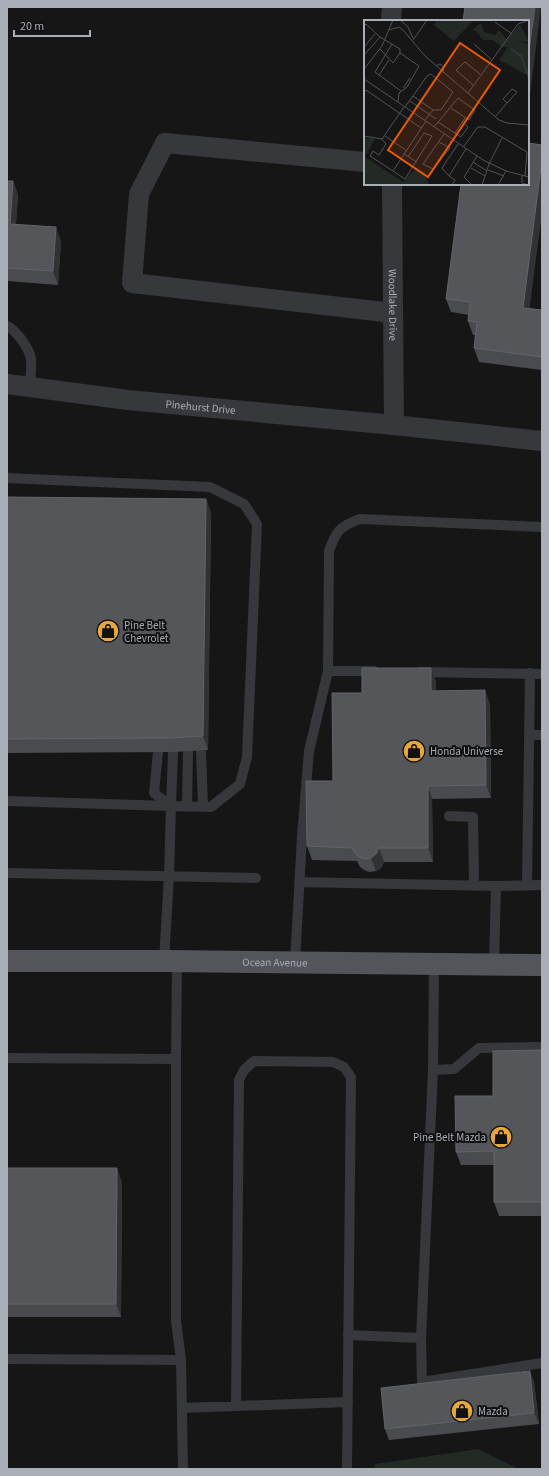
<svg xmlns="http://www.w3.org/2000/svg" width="549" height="1476" font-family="'Source Sans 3',sans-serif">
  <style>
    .green { fill: #222a23 }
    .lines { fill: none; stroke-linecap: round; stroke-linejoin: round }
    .lane { stroke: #37383c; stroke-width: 10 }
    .street { stroke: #37383c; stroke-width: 20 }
    .primary { stroke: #53555b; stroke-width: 22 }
    .wall { fill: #4a4b4f }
    .shaded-wall { fill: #313234 }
    .building { fill: #54565a; stroke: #626469 }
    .labels { text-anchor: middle; stroke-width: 4; stroke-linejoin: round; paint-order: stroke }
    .street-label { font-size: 11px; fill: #a9aeb7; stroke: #111112 }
    .poi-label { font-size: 11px; fill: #a9aeb7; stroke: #111112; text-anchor: start }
    .inset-river { fill: none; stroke: #2f373d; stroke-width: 2 }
    .inset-road { fill: none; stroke: #515357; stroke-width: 1 }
    .view { fill: #e8590c; fill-opacity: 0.15; stroke: #e8590c; stroke-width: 2 }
    .inset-edge { fill: none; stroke: #a9aeb7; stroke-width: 2 }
  </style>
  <rect width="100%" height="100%" fill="#161617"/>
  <path class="green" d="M478,1449l41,20h-145l1,-5z"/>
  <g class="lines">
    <path class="lane" d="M7,326c10,5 21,21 24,32 1,9 -1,20 -1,29
      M7,478l203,9 34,17 13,20 -10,233 -7,27 -29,23 -40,-1 -17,-13 4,-41
      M328,671h46
      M420,672l122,2
      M529,735h13
      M201,751l2,56
      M7,801l164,5 -2,70 -5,85
      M171,806l2,-54
      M187,807l1,-56
      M449,816l24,1 1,68
      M7,873l249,5
      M299,882l197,4 46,-1
      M527,886l3,-213
      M177,961l-1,98v262l5,39 2,109
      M295,962l7,-126 7,-85 19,-80 1,-120c7,-20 11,-25 31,-32l182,8
      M434,965l-1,105 -12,268 1,44 120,-19
      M494,965l2,-79
      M7,1058l169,1
      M433,1070l21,-1 25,-21 63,-1
      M348,1335l73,3
      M7,1359l174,1
      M236,1406l3,-326 5,-10 10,-9 79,1 11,5 7,10 -4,392
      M182,1408l166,-6"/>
    <g class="street">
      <path d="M391,21l1,-14"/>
      <path d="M365,162l-200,-19 -26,51 -7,89 261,30"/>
      <path id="s1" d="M392,184l2,241"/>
      <path id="s2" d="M7,384l121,16 266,25 148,16"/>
    </g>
    <path class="primary" id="s3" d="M7,961h157l378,4"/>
  </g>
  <path class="wall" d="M542,145v66l-13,97 13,2v60l-63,-8 -5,-14 2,-13h-3l-5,-14 1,-6 -18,-3 -5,-13z
    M7,181h6l5,14 -2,29 45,17 -3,44 -51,-4z
    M7,497l199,2 5,14 -3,237 -35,2 -166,1z
    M436,681v10l54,13 1,94 -59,1 1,63h-49l-3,6 -5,3 -7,1 -5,-2 -4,-3 -3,-6 -45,-1 -5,-14 26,-65 29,-88z
    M542,1050v166h-43l-5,-14v-37h-33l-5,-13 37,-56z
    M7,1168l115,14 -1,135h-114z
    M534,1382l5,42 -150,16 -4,-11z"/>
  <path class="shaded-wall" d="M535,7h6l-13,103v-52z
    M542,159v52l-14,110 -5,-13z
    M13,181l5,14 -3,42 -5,-13z
    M56,227l5,14 -3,44 -5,-14z
    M206,499l5,14 -3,237 -5,-14z
    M431,668l5,13v24l-5,-14z
    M485,690l5,14 1,94 -5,-13z
    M428,786l4,13 1,63 -5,-14z
    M379,848l5,14 -3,6 -5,3 -5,-13z
    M117,1168l5,14 -1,135 -5,-13z
    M530,1371l4,11 5,42 -5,-11z"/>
  <path class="building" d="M465,7h70l-7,51v-37h-65z
    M528,143l14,2v14l-19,149 19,2v47l-68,-9 3,-26 -9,-1 2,-19 -24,-3 15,-115h67z
    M7,181h6l-3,43 46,3 -3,44 -46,-3z
    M7,497l199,2 -3,237 -35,2 -161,1z
    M362,668h69v23l54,-1 1,95 -58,1v62h-49l-3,6 -5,4 -7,1 -5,-2 -4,-4 -3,-5 -45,-2 -1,-65h27l-1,-88h30z
    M542,1050v152h-48v-51l-38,1 -1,-56h38v-45z
    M7,1168h110l-1,136h-109z
    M530,1371l4,42 -149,16 -4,-41z"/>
  <defs>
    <g id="shop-disc" transform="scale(1.15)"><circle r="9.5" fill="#e7a73e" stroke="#111112"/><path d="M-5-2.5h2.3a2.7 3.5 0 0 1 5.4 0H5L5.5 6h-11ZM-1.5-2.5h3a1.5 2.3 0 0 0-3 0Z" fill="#111"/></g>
  </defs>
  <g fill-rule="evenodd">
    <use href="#shop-disc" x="108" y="631"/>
    <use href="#shop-disc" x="414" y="751"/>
    <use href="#shop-disc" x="501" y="1137"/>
    <use href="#shop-disc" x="462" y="1411"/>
  </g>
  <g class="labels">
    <g class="street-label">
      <text dy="4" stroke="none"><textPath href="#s1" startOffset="121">Woodlake Drive</textPath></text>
      <text dy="4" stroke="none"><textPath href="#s2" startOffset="195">Pinehurst Drive</textPath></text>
      <text dy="4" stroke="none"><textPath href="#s3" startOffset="268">Ocean Avenue</textPath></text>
    </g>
    <g class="poi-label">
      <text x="124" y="629">Pine Belt<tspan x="124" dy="13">Chevrolet</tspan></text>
      <text x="430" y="755">Honda Universe</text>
      <text x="486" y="1141" text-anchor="end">Pine Belt Mazda</text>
      <text x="478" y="1415">Mazda</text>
    </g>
  </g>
  <g transform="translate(364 20)">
    <rect width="165" height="165" fill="#161617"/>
    <path d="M73,0h37l-20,21 -20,-16zM117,3l3,9 11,3 4,-5 8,10 13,-16 9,18 -13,-1 13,3v32l-30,-16 9,-13h-6l-9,-7h-10l-7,-9 -4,-1zM0,118h10v3l-9,16 38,25 13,-14 8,4 5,13h-65z" fill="#222a23"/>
    <path class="inset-river" d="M147,29l10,7 8,22"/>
    <path class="inset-road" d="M36,0l8,7 5,11M131,2l17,12M0,6l2,-2 14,13M25,10l10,-3 4,3 22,26 74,64 8,3 22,2M49,20l14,-20M28,24l-17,28 26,19M110,24l17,15M0,27l11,-13M16,29l13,14 7,-10 19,13 -12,21 -8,6 -1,9M0,35l16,-18 20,12v4M72,46l4,-2 4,3 -1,6M0,49l18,-23 11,-26M15,55l10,-15M0,59l119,81 23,11 23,6M109,65l-17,-15 9,-8 15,12M39,68l7,-10M0,72l2,-2 55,38M104,73l50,-69 11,-4M49,76l14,-20 4,-2 22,18 -12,18h-8M46,81l26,18M40,87l-22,32 4,5 -7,11 -6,-4 -3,5 23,15 33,-50M41,87l8,-11 20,14 -8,10M131,97l12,-14 10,-11 -5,-3 -9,10 4,4M74,102l23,15 7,-10 -6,-5M70,107l24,-29 17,12 -6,10 -18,-12M91,113l10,-15M0,116l18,3M21,116l22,15M75,122l11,6 -17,21 -10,-5 21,-30M94,124l-16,24 7,8 17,-27M100,126l14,-19h7l42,25 -2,24M40,134l13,8M109,142l14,9M107,148l14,8M124,150l16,6M29,151l12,8 27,-43 -8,-3 -16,24M85,156l6,4 -3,5M158,156v7l7,2M108,165l-8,-8 13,-21M118,165l7,-21 13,-26M134,165l8,-14"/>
    <path class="view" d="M96,23l40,27 -72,107 -40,-27z"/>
    <rect width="165" height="165" class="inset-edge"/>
  </g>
  <rect width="549" height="1476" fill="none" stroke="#a9aeb7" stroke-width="16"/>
  <path d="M14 30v6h76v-6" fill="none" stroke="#a9aeb7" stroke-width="2"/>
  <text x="20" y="30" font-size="12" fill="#a9aeb7" stroke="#111112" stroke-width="3" paint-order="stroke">20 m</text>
</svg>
